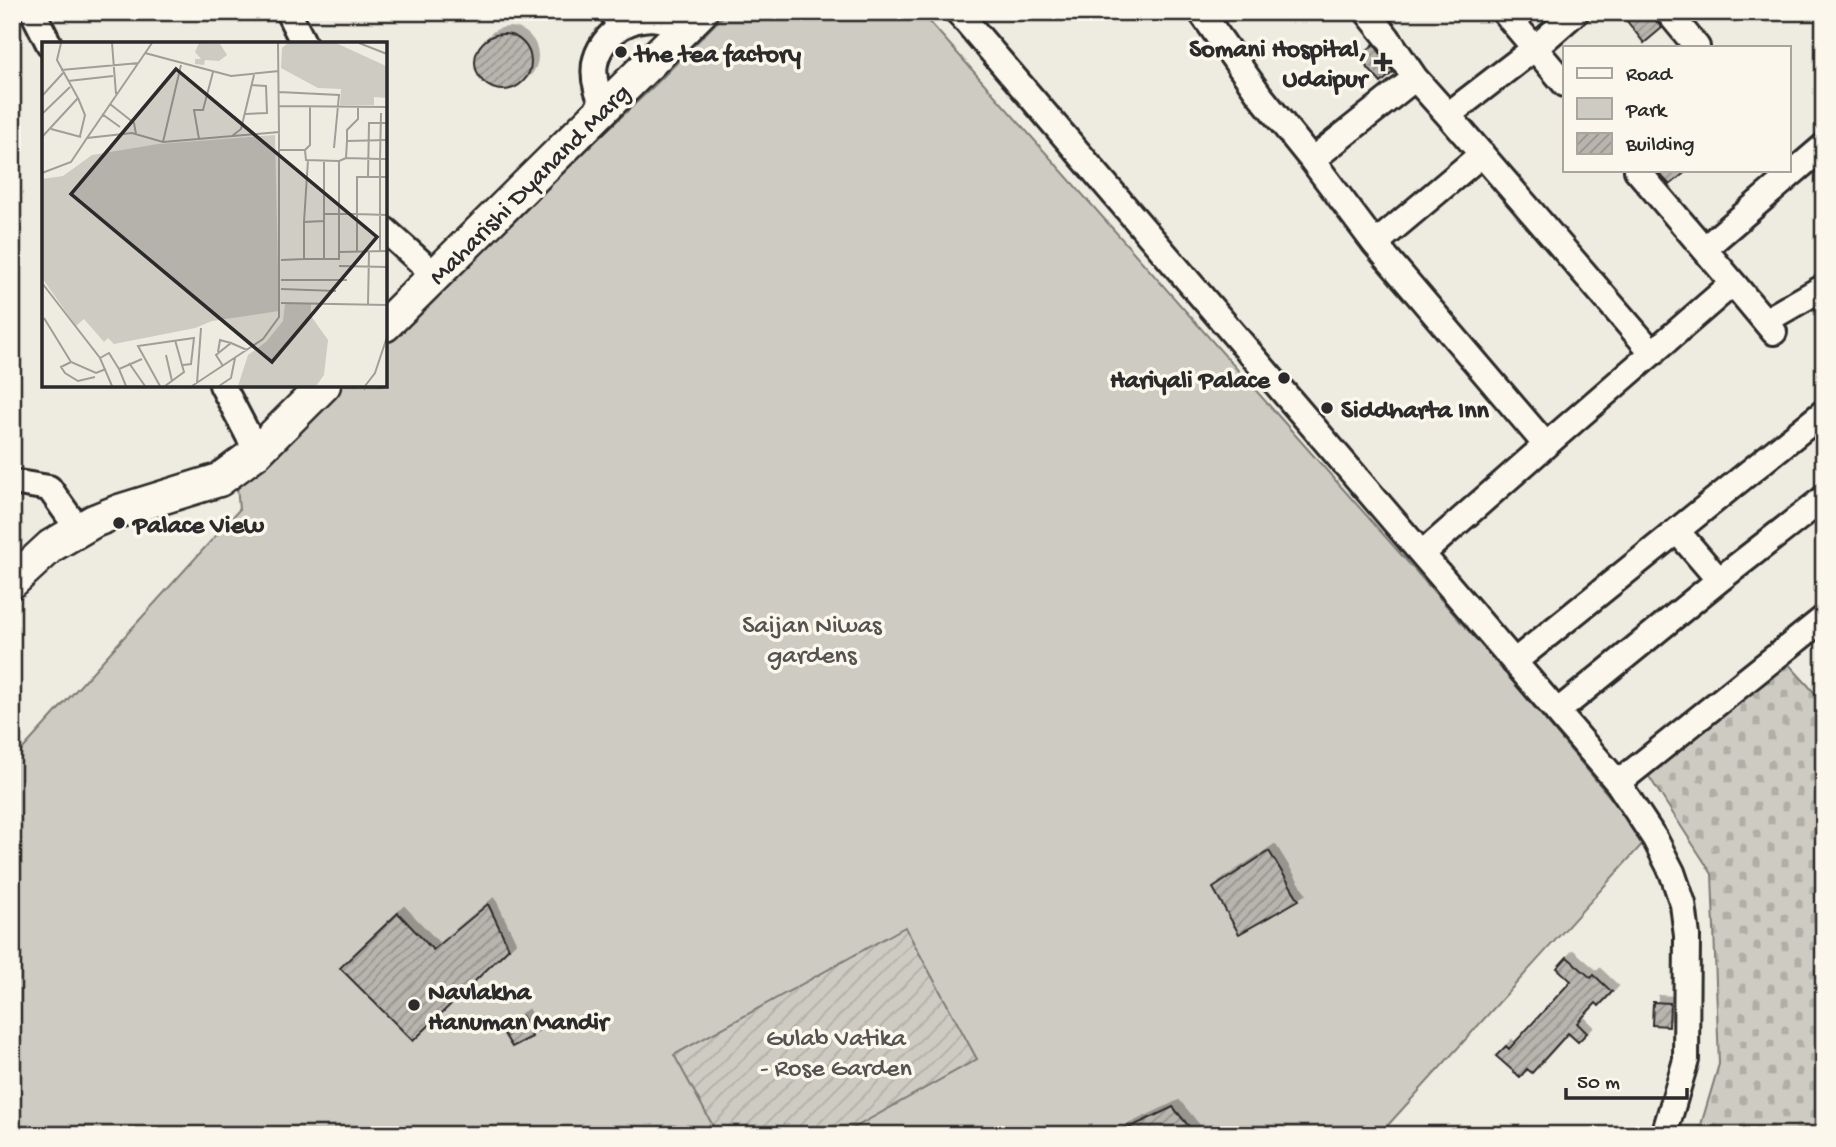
<svg xmlns="http://www.w3.org/2000/svg" width="1836" height="1147" font-family="'Gochi Hand',sans-serif">
  <style>
    .cemetery { fill: url(#cemetery-stones); stroke: #7c7b76; stroke-width: 2 }
    .park { fill: #cecbc2; stroke: #7c7b76; stroke-width: 2 }
    .garden { fill: url(#garden-furrows); stroke: #7c7b76; stroke-width: 2 }
    .building { fill: url(#building-hatch); stroke: #2b2b2b; stroke-width: 2; filter: url(#shadow) }
    .lines { fill: none; stroke-linecap: round; stroke-linejoin: round }
    .minor-casing { stroke: #2b2b2b; stroke-width: 30 }
    .major-casing { stroke: #2b2b2b; stroke-width: 37 }
    .minor { stroke: #fbf7ec; stroke-width: 24 }
    .major { stroke: #fbf7ec; stroke-width: 32 }
    .poi-dot { fill: #2b2b2b; stroke: #fbf7ec; stroke-width: 2.5 }
    .labels { text-anchor: middle; stroke-width: 7; stroke-linejoin: round; paint-order: stroke }
    .poi-label { font-size: 26px; font-weight: bold; fill: #2b2b2b; stroke: #fbf7ec; text-anchor: start }
    .street-label { font-size: 26px; fill: #2b2b2b; stroke: #fbf7ec }
    .park-label { font-size: 26px; fill: #545351; stroke: #fbf7ec }
    .inset-road { fill: none; stroke: #a09e98; stroke-width: 2 }
    .view { fill: #2b2b2b; fill-opacity: 0.15; stroke: #2b2b2b; stroke-width: 3.5 }
    .inset-edge { fill: none; stroke: #2b2b2b; stroke-width: 3.5 }
  </style>
  <defs>
    <pattern id="cemetery-stones" width="16" height="16" patternUnits="userSpaceOnUse" patternTransform="scale(1.75)"><rect width="16" height="16" fill="#cecbc2"/><path d="M2 7V4a2 2 0 0 1 4 0v3zM10 15v-3a2 2 0 0 1 4 0v3z" fill="#b1aea7"/></pattern>
    <pattern id="garden-furrows" width="10" height="10" patternUnits="userSpaceOnUse" patternTransform="scale(1.75)"><rect width="10" height="10" fill="#cecbc2"/><path d="M-1 1l2-2M0 10L10 0M9 11l2-2" fill="none" stroke="#b1aea7"/></pattern>
    <pattern id="building-hatch" width="6" height="6" patternUnits="userSpaceOnUse" patternTransform="scale(1.75)"><rect width="6" height="6" fill="#b8b5ae"/><path d="M-1 1l2-2M0 6l6-6M5 7l2-2" fill="none" stroke="#96938e"/></pattern>
    <filter id="shadow"><feDropShadow dx="6" dy="-6" stdDeviation="0" flood-color="#0004"/></filter>
  </defs>
  <rect width="100%" height="100%" fill="#eeebe0"/>
  <filter id="ink" filterUnits="userSpaceOnUse"><feTurbulence type="fractalNoise" baseFrequency=".0143" numOctaves="2"/><feDisplacementMap in="SourceGraphic" scale="14" xChannelSelector="R" yChannelSelector="G"/><feConvolveMatrix kernelMatrix="1 2 1 2 8 2 1 2 1" color-interpolation-filters="sRGB"/></filter>
  <g filter="url(#ink)">
    <path class="cemetery" d="M1784,659l40,44v432h-126l21,-71 -7,-190 -64,-99z"/>
    <path class="park" d="M727,12h194l584,660 141,168 -267,295h-1367v-374l227,-251 -2,-25 101,-100h47v-45l271,-256z"/>
    <path class="garden" d="M905,927l72,132 -136,76h-123l-44,-80z"/>
    <path class="building" d="M1620,12h33l3,9 6,7 -18,15z
      M475 62a28 28 0 1 1 56 0a28 28 0 1 1-56 0Z
      M1374,44l19,28 -12,11 -22,-25z
      M1656,170h32l-18,15z
      M1269,851l30,49 -60,34 -26,-46z
      M488,904l21,44 -96,93 -73,-73 58,-55 35,37z
      M1567,957l24,21 3,-3 18,17 -13,14 -3,-3 -19,20 10,10 -9,9 -10,-9 -36,40 -5,-4 -7,8 -24,-21 10,-10 3,3 62,-68 -14,-13z
      M1653,1002l17,1 -1,23 -17,-1z
      M522,1016l10,21 -20,10 -11,-18z
      M1173,1107l23,28h-82z"/>
    <g class="lines">
      <g class="minor-casing">
        <path id="minor" d="M33,12l16,32
          M288,12l16,32
          M958,12l660,771 37,56 17,33 11,32 4,32 -1,124 -22,75
          M1201,12l58,82 53,66 63,84
          M1367,12l20,25 28,41 33,37
          M1504,12l61,72
          M1576,12l-41,36 -87,67 205,238
          M1668,12l29,35
          M620,27c24,-13 41,-11 64,2
          M605,108c-17,-32 -15,-58 15,-81l-8,-15
          M1312,160l103,-82
          M385,230l50,45
          M1704,249l120,-103
          M1733,283l41,49
          M1765,321l59,-34
          M222,385l35,67
          M1546,445l187,-162 -96,-113
          M12,482l37,6 29,41
          M1677,531l42,49
          M1422,554l124,-109 -171,-201 107,-90
          M1514,662l310,-250
          M1557,712l162,-132 105,-82
          M1618,783l206,-165"/>
      </g>
      <g class="major-casing">
        <path id="major" d="M385,325l316,-313
          M12,582l39,-36 43,-25 25,-10 100,-31 38,-28 67,-67"/>
      </g>
      <use href="#minor" class="minor"/>
      <use href="#major" class="major"/>
    </g>
  </g>
  <g class="poi-dot">
    <circle cx="621" cy="52" r="7"/>
    <path d="M1379.5 51.5h7v7h7v7h-7v7h-7v-7h-7v-7h7z"/>
    <circle cx="1284" cy="378" r="7"/>
    <circle cx="1327" cy="408" r="7"/>
    <circle cx="119" cy="523" r="7"/>
    <circle cx="414" cy="1005" r="7"/>
  </g>
  <g class="labels">
    <g class="poi-label">
      <text x="1367" y="56" text-anchor="end">Somani Hospital,<tspan x="1367" dy="30">Udaipur</tspan></text>
      <text x="635" y="61">the tea factory</text>
      <text x="1270" y="387" text-anchor="end">Hariyali Palace</text>
      <text x="1341" y="417">Siddharta Inn</text>
      <text x="133" y="532">Palace View</text>
      <text x="428" y="999">Navlakha<tspan x="428" dy="30">Hanuman Mandir</tspan></text>
    </g>
    <g class="street-label">
      <text transform="translate(528 183) rotate(-45)" y="9">Maharishi Dyanand Marg</text>
    </g>
    <g class="park-label">
      <text x="812" y="632">Saijan Niwas<tspan x="812" dy="30">gardens</tspan></text>
      <text x="836" y="1045">Gulab Vatika<tspan x="836" dy="30">- Rose Garden</tspan></text>
    </g>
  </g>
  <g transform="translate(42 42)">
    <rect width="345" height="345" fill="#eeebe0"/>
    <path d="M246,1h48l50,23 1,32 -13,-1v8h-34l1,-16 -23,-1 -37,-20 1,-20z" fill="#cecbc2"/>
    <path d="M243,262h26v12l17,24 -4,35 -8,11h-78l10,-31 18,-13 17,-21z" fill="#cecbc2"/>
    <path d="M157,1l21,1 7,11 -8,6 -14,-1 -1,5 -9,-1v-5h6l-6,-7zM233,93l4,176 -67,10 -17,7 -81,16 -6,-6 -4,4 -20,-23 -8,7 -34,-48v-99l21,-3 29,-21 66,-11z" fill="#cecbc2"/>
    <path d="M111,204l37,7 -4,21 -37,-7z" fill="#cecbc2"/>
    <path class="inset-road" d="M70,1l4,51M317,1l28,11M103,11l86,23 48,-5M19,28l78,-7M26,39l45,-5M237,50l60,3 -5,53M0,54l21,-23M36,56l7,17 -5,21M68,62l24,19 2,11M237,64l108,1M0,72l28,-27M60,72l18,13M203,72l22,-1 -1,-27 -15,-1M9,87l30,8M190,94l9,-7 13,-54M0,95l36,-39 -21,-38 4,-17M45,96l65,-95M157,97l-5,-29h9l10,-38M305,99v-11l11,-11v-12M121,100l18,-77M238,108h25l1,10 33,1M263,108l5,-5v-39M304,116l1,-17 40,-1M0,131l29,-11 16,-24 45,-5 31,9 116,-10 -1,-89M326,135l1,-54h18M345,135h-30v37l30,1M282,172v-53M262,180l4,-62M338,209v-92h7M297,210l48,-1M262,217h35v-98l7,-3 34,1 1,-46M282,217v-45h33v38M239,218l23,-1v-37l20,-1M297,224l48,1M239,238h66M0,241l58,75 12,28M239,247l55,2M239,261l106,2M326,263l1,-53M2,276l27,44 25,11 10,-4M176,310l2,-12 11,3M124,313l6,26M58,316l9,-5 10,16M29,320l-10,5 4,6 13,8 17,-4M87,321l16,23M181,324l-7,-11 15,-12 16,7M155,341l4,-55M84,344l-7,-17 23,-10M118,344l-22,-40 56,-8 -3,26 -8,1M123,344l19,-14 -9,-32M150,344l71,-47 16,-22v-185M177,344l12,-8 4,-20M323,344l10,-13 12,-36"/>
    <path class="view" d="M134,27l201,168 -105,125 -201,-168z"/>
    <rect width="345" height="345" class="inset-edge"/>
  </g>
  <rect width="1836" height="1147" fill="none" stroke="#fbf7ec" stroke-width="42"/>
  <rect x="21" y="21" width="1794" height="1105" fill="none" stroke="#2b2b2b" stroke-width="2.5" filter="url(#ink)"/>
  <rect x="1563" y="46" width="228" height="126" fill="#fbf7ec" stroke="#a8a59f" stroke-width="2"/>
  <rect x="1577" y="68" width="35" height="10" fill="#fbf7ec" stroke="#a8a59f" stroke-width="2"/>
  <text x="1626" y="80" font-size="21" fill="#2b2b2b">Road</text>
  <rect x="1577" y="98" width="35" height="21" fill="#cecbc2" stroke="#a8a59f" stroke-width="2"/>
  <text x="1626" y="116" font-size="21" fill="#2b2b2b">Park</text>
  <rect x="1577" y="133" width="35" height="21" fill="url(#building-hatch)" stroke="#a8a59f" stroke-width="2"/>
  <text x="1626" y="150" font-size="21" fill="#2b2b2b">Building</text>
  <path d="M1566 1088v10h121v-10" fill="none" stroke="#2b2b2b" stroke-width="3.5"/>
  <text x="1577" y="1088" font-size="21" fill="#2b2b2b" stroke="#fbf7ec" stroke-width="5" paint-order="stroke">50 m</text>
</svg>
